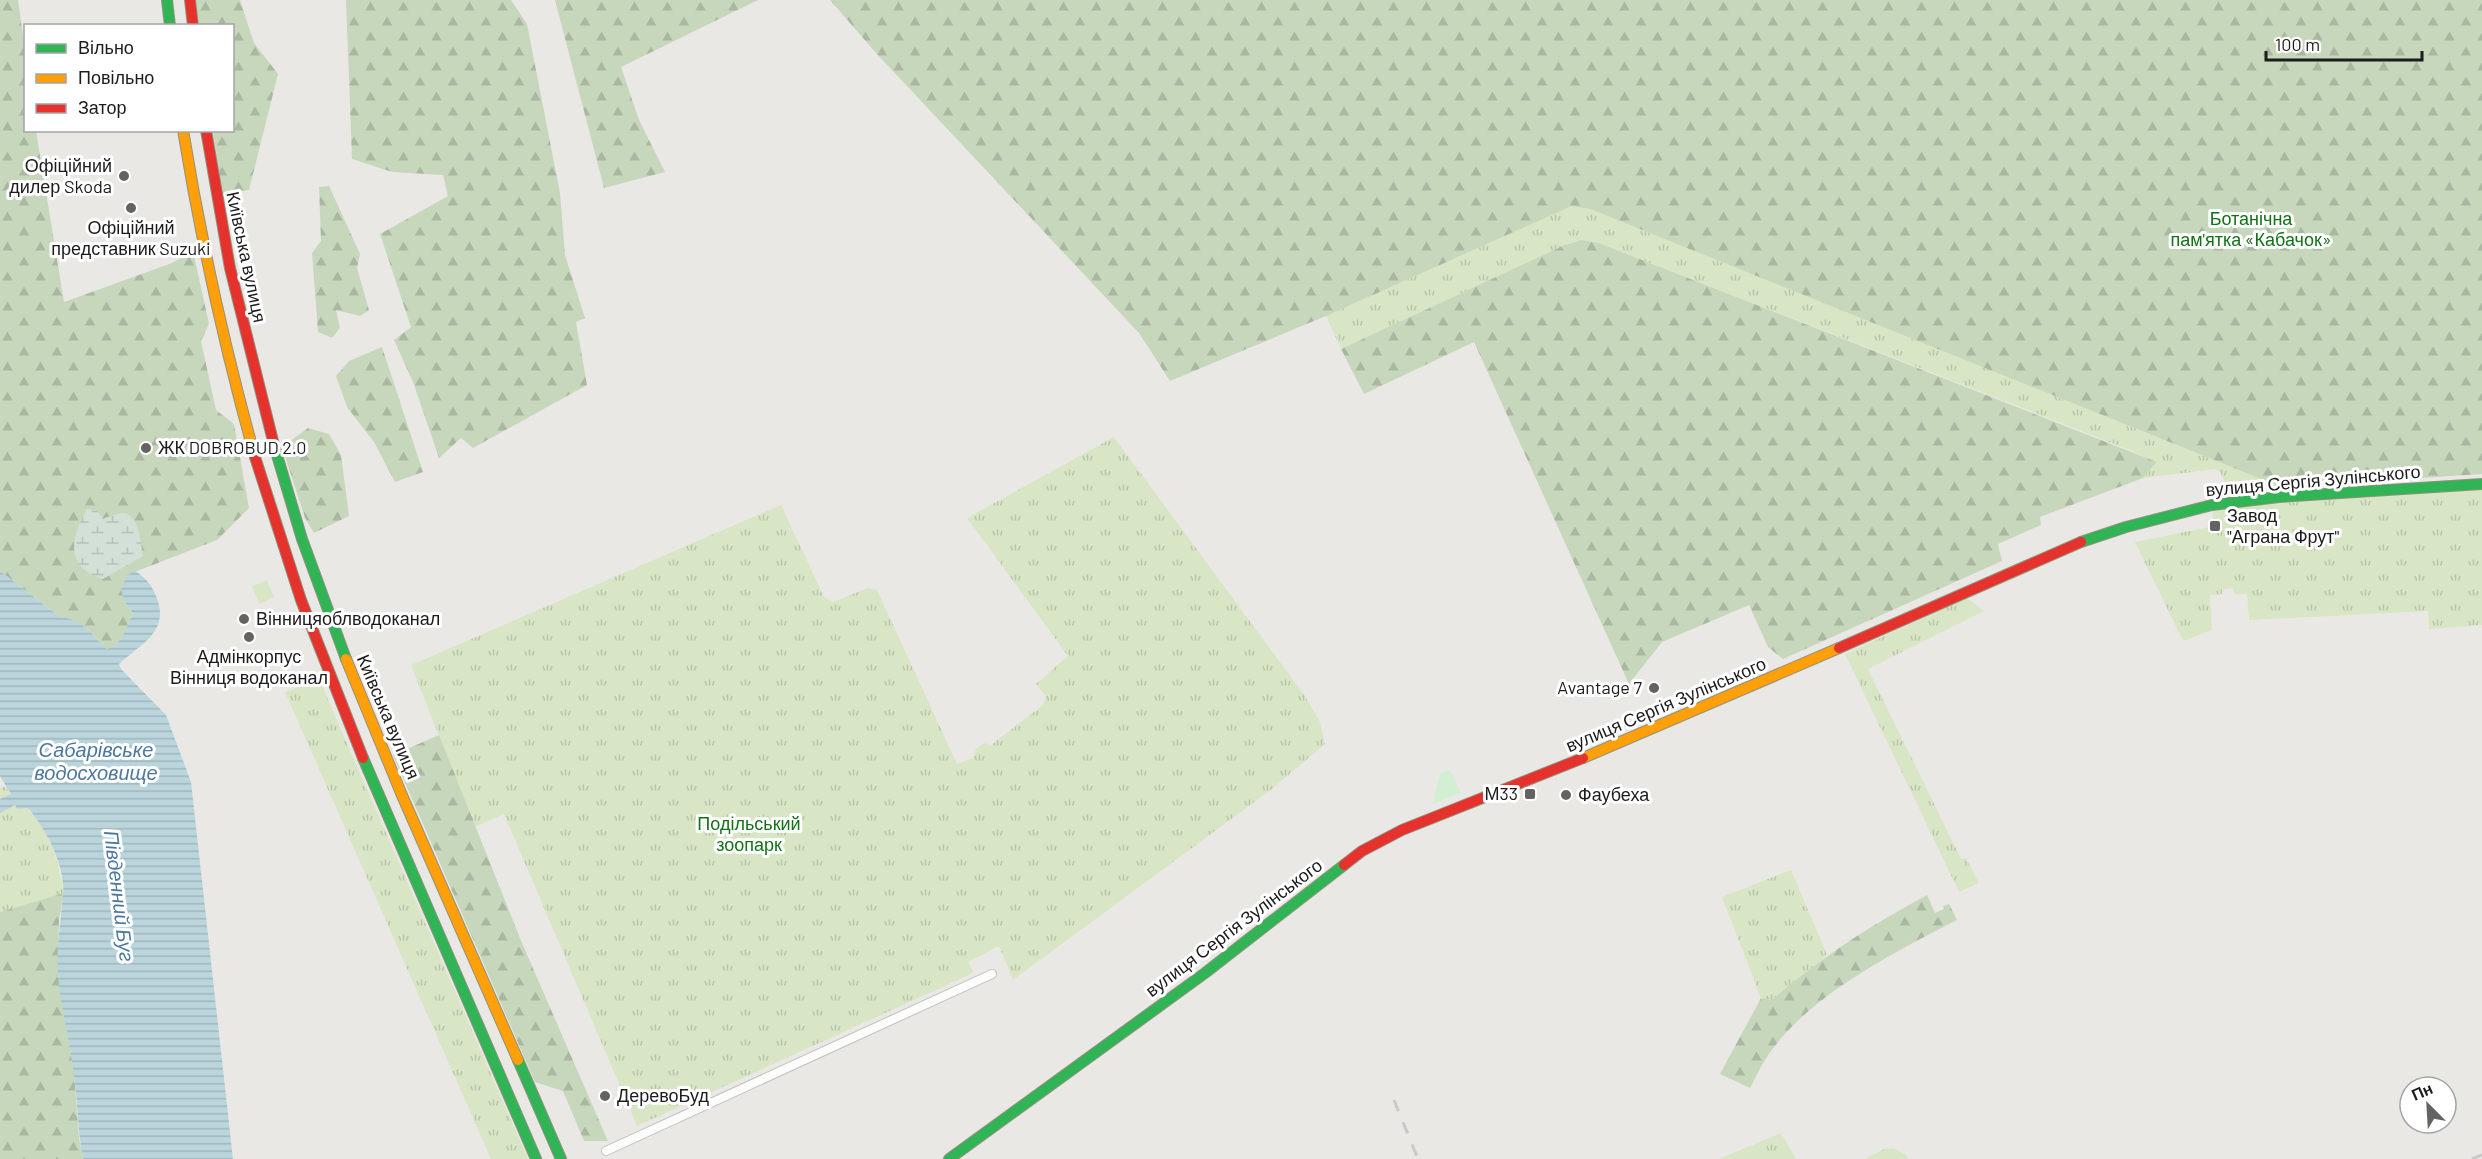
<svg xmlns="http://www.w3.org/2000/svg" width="2482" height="1159" font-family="Barlow,sans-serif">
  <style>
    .grass { fill: url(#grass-tufts) }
    .forest { fill: url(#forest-firs) }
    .wetland { fill: url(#wetland-marsh) }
    .park { fill: #d3efd3 }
    .water { fill: url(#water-rules) }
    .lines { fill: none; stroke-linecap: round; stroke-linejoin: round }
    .street-casing { stroke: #c1c0bf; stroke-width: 10 }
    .fast-casing { stroke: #91927f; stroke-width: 12 }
    .slow-casing { stroke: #91927f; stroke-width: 12 }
    .jam-casing { stroke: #91927f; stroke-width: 12 }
    .street { stroke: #fcfcfb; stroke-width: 8 }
    .fast { stroke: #30b455; stroke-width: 10 }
    .slow { stroke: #ff9f0a; stroke-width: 10 }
    .jam { stroke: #e5322d; stroke-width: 10 }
    .rail { stroke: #c9c9c8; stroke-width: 3; stroke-dasharray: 12 12; stroke-linecap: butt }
    .poi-dot { fill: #646362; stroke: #fff; stroke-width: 2 }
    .labels { text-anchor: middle; stroke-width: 6; stroke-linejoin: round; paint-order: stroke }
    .poi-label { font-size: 18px; fill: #1c1c1c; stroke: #fff; text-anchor: start }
    .park-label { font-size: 18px; fill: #137117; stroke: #fff }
    .street-label { font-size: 18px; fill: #1c1c1c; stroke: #fff }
    .water-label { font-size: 20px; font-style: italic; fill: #4d789d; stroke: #fff }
  </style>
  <defs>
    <pattern id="grass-tufts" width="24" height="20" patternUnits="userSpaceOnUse" patternTransform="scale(1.5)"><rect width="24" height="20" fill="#d8e6c5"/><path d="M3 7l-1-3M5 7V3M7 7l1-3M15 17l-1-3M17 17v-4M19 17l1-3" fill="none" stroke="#b9c5a9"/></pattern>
    <pattern id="forest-firs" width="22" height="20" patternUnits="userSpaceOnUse" patternTransform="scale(1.5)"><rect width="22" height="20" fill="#c7d7bc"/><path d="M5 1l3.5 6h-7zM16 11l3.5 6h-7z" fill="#aab8a1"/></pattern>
    <pattern id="wetland-marsh" width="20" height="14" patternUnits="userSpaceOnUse" patternTransform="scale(1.5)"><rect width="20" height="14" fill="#d3e0d8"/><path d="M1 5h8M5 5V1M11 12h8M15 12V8" fill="none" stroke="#b5c0b9"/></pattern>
    <pattern id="water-rules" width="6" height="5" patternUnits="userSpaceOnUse" patternTransform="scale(1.5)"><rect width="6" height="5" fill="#bad6dc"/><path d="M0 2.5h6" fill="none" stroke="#9fb7bc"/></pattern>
  </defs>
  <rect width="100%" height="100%" fill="#eae8e5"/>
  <path class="grass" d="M1572,206l18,3 691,278 -52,3 -9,-18 -4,-3 -73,9 14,-15 -22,-11 -536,-209 -18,-3 -16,5 -224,104 -15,-33z
    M1114,437l191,259 15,26 5,22 -53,45 -259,191 -14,-34 -31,16 5,9 -2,3 -334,152 -133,-312 -29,13 -64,-162 370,-160 43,92 9,5 35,-14 9,2 80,174 16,-6 3,-9 8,-6 7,2 52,-40 3,-9 -10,-12 32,-28 -101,-138z
    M2482,484v141l-53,4 -1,-18 -179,9 -2,-26h-13l-1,-6 -11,1v5l-12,1 2,35 -29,11 -48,-99 79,-16 -2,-21z
    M267,580l7,17 -15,7 -7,-18z
    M1967,598l17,13 -116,58 93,190 5,-1 13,25 -20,9 -114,-238z
    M319,679l209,480h-37l-206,-467z
    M6,786l11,23 11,-1c24,28 29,50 36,85l-64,19v-124z
    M1791,870l36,85 -55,45 -11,-2 -39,-101z
    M1781,1133l15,26h-77z
    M1894,1148l12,7 2,4h-43l19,-10z"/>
  <path class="forest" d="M0,0h18l8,57v73l10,1 28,171 108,-39 21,-12 16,73 -8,17 15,69 18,14 15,84 -32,32 -90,35 -1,29 7,9c-6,13 -11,32 -26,36 -17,-15 -23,-29 -47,-32l-60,-46z
    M195,0h45l14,43 24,31 -29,116 -26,4 -10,-63 19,-1v-104l-33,-1z
    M346,0h165l16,24 33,169 5,62 20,63 -9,4 11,63 -114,63 -12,-10 -22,20 -26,-76 -19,-42 17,-13 -31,-93 68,-38 -5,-21 -51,-3 -40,-13z
    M555,0h203l-137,67 18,53 26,52 -61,16z
    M830,0h1652v474l-201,13 -691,-278 -18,-3 -246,110 -156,65 -31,-48 -263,-280z
    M329,186l31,68 -3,14 12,42 -9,6 -24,-6 4,18 -8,10 -14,-6 -6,-79 9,-12 -2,-54z
    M1581,240l18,3 558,219 -14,16 -103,39 1,8 -43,19 4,17 -219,98 -15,-12 -19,-42 -87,37 -33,42 -155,-342 -110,52 -23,-45 224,-104z
    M382,347l41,125 -28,10 -21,-40 -27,-35 -11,-31 13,-15z
    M308,428l21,6 12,21 8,61 -35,17 -9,-15 -23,-71z
    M439,735l83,208 86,198h-24l-21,-50 -28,-9 -142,-327z
    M64,893l-5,27 -1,53 16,98 5,67 4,21h-83v-247z
    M1927,895l8,18 9,-4 -1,-3 6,-2 8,16c-64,33 -152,77 -192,140 -6,9 -10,19 -15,28l-30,-14 41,-76 11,2c48,-42 99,-75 155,-105z"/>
  <path class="wetland" d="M87,509l10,2 6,8c5,-2 12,-5 18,-6 18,-2 20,31 22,43l-40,23c-39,-12 -32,-42 -16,-70z"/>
  <path class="park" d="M1450,770l11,23 -28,11 7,-31z"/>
  <path class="water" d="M0,571l60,46c25,3 30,17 47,32 15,-4 20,-23 26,-36l-7,-9 -5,-14 6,-15 8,-4c11,7 16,13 21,25 15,35 -15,48 -37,68l2,5 45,46 25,67 42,377h-150c-6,-30 -5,-61 -10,-91 -4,-31 -13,-63 -15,-95 -2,-26 3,-52 5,-78 3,-28 -17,-66 -35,-87l-11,1 -2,-4 -15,8v-14l11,-5 -11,-18z"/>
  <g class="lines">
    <g class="street-casing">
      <path id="street" d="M606,1151l386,-177"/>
    </g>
    <g class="fast-casing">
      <path id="fast" d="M167,0l3,26
        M274,445l28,94 44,120
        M2081,542l45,-15 86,-22 67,-8 203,-13
        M363,758l173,401
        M518,1060l43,99
        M949,1159l256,-186 139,-108"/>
    </g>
    <g class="slow-casing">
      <path id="slow" d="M183,130c18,111 42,219 72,327
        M346,659l55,134 117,267
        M1583,758l256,-110"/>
    </g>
    <g class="jam-casing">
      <path id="jam" d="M190,0l3,26
        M206,130l24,138 44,177
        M255,457l46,143 62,158
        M1839,648l242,-106
        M1344,865l18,-14 40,-21 181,-72"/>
    </g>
    <use href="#street" class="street"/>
    <use href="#fast" class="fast"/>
    <use href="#slow" class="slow"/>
    <use href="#jam" class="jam"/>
    <path class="rail" d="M1394,1100l24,59
      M2472,1159l10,-4"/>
  </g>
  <g class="poi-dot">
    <circle cx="124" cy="176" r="6"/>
    <circle cx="131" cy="208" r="6"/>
    <circle cx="146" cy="448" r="6"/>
    <rect x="2209" y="520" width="12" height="12" rx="3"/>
    <circle cx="244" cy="619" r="6"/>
    <circle cx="249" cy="637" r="6"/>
    <circle cx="1654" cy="688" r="6"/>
    <rect x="1524" y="788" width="12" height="12" rx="3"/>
    <circle cx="1566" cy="795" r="6"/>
    <circle cx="605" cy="1096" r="6"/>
  </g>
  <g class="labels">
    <g class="poi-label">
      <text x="112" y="172" text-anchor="end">Офіційний<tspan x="112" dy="21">дилер Skoda</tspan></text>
      <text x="131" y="234" text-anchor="middle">Офіційний<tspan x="131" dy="21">представник Suzuki</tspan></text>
      <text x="158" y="454">ЖК DOBROBUD 2.0</text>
      <text x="2227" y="522">Завод<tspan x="2227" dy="21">"Аграна Фрут"</tspan></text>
      <text x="256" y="625">Вінницяоблводоканал</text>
      <text x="249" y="663" text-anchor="middle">Адмінкорпус<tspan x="249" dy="21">Вінниця водоканал</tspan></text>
      <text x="1642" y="694" text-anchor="end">Avantage 7</text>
      <text x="1518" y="800" text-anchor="end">М33</text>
      <text x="1578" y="801">Фаубеха</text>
      <text x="617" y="1102">ДеревоБуд</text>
    </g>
    <g class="park-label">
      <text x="2251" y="225">Ботанічна<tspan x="2251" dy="21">пам'ятка «Кабачок»</tspan></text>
      <text x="749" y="830">Подільський<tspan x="749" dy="21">зоопарк</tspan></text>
    </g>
    <g class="street-label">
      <text transform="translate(246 257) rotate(78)" y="6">Київська вулиця</text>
      <text transform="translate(2313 481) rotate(-5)" y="6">вулиця Сергія Зулінського</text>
      <text transform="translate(1666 705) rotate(-23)" y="6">вулиця Сергія Зулінського</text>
      <text transform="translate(388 717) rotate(67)" y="6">Київська вулиця</text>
      <text transform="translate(1234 928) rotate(-37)" y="6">вулиця Сергія Зулінського</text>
    </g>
    <g class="water-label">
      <text x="96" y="757">Сабарівське<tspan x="96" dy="23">водосховище</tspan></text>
      <text transform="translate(119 896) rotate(83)" y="7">Південний Буг</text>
    </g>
  </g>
  <rect x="24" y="24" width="210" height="108" fill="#ffffff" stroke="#a4a4a4" stroke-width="1.5"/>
  <rect x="36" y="44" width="30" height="9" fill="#30b455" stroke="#a4a4a4" stroke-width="1.5"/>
  <text x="78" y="54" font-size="18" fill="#1c1c1c">Вільно</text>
  <rect x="36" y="74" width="30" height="9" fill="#ff9f0a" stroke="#a4a4a4" stroke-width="1.5"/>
  <text x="78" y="84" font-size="18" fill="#1c1c1c">Повільно</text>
  <rect x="36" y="104" width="30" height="9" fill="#e5322d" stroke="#a4a4a4" stroke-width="1.5"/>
  <text x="78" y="114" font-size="18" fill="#1c1c1c">Затор</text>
  <g transform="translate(2428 1105) rotate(336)"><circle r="28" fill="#ffffff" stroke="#a4a4a4" stroke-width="1.5"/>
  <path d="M0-4.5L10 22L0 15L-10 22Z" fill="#646362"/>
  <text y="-9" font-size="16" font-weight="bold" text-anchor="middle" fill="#1c1c1c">Пн</text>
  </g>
  <path d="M2266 51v9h156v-9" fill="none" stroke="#1c1c1c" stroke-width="3"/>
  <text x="2275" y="51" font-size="18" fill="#1c1c1c" stroke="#ffffff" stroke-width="4.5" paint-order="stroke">100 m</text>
</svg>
